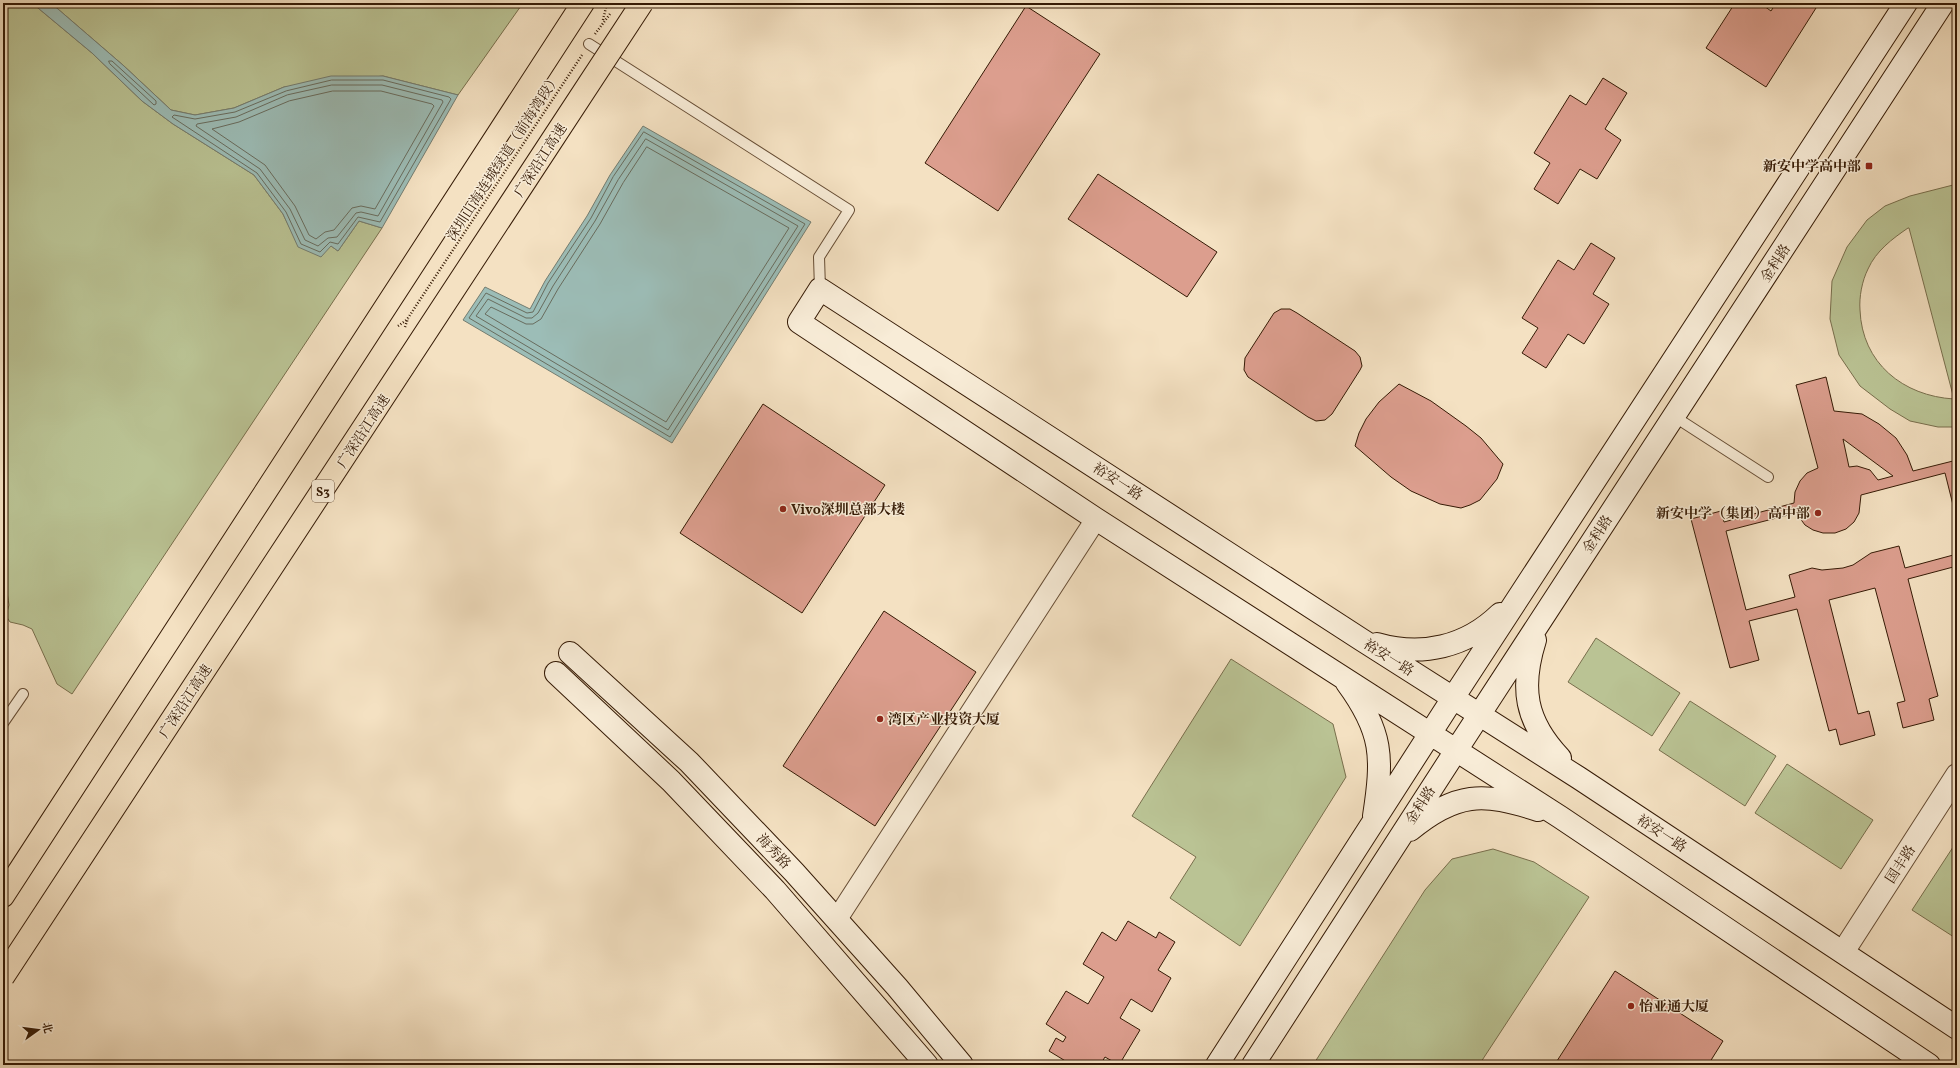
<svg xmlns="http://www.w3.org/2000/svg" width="1960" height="1068" font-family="Vollkorn,'Noto Serif SC',serif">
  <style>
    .green { fill: #bac394; stroke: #786e4c; fill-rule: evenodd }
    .water { fill: #9cbdb7; stroke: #737c70 }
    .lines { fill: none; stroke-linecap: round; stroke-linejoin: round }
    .shore { stroke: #686c5e; stroke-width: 1 }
    .building { fill: #dc9e8e; stroke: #351a05; fill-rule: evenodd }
    .service-casing { stroke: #654c34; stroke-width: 12 }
    .minor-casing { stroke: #654c34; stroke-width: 22 }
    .tertiary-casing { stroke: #654c34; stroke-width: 24 }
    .secondary-casing { stroke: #351a05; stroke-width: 24 }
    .motorway-casing { stroke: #351a05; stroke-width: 24 }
    .path { stroke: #351a05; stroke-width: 2.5; stroke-dasharray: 1 2; stroke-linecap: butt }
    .service { stroke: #f8ecd7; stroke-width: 10 }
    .minor { stroke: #f8ecd7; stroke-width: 20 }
    .tertiary { stroke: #f8ecd7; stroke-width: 22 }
    .secondary { stroke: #f8ecd7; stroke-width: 22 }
    .motorway { stroke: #f4e1c2; stroke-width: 22 }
    .motorway-bridge-casing { stroke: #351a05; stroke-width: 24; stroke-linecap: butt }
    .motorway-bridge { stroke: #f4e1c2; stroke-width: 22 }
    .poi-dot { fill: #8f2418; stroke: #f8ecd7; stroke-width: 1.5 }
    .labels { text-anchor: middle; stroke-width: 3; stroke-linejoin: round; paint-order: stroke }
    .shield { fill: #f8ecd7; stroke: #705944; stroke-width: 1 }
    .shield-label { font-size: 13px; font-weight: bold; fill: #351a05 }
    .street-label { font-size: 14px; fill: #351a05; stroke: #f8ecd7 }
    .poi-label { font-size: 14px; font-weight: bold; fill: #351a05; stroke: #f8ecd7; text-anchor: start }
  </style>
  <rect width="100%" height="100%" fill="#f4e1c2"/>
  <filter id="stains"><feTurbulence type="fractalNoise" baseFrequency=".005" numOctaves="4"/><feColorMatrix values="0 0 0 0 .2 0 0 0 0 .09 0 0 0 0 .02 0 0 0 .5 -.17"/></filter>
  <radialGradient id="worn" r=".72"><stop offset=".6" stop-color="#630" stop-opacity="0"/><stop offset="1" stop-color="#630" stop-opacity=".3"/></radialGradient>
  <path class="green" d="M3,3h29l60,50 50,48 31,23 81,51 29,39 16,33 32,-1 7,5 21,-30 23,7 -310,466 -15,-10 -25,-55 -9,-4 -13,-3 -4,-6 3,-11 -2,-13 -4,1z
    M51,3h472l-65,92 -75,-19 -99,11 -50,21 -39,7 -24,-5 -47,-44z
    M1957,184v243h-19l-28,-6 -20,-12 -30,-23 -21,-31 -9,-36 2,-38 15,-34 20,-27 18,-14 25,-10zM1908,228h1l45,171c-51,-3 -92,-36 -94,-89 -1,-13 2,-29 8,-41 8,-18 24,-30 40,-41z
    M1596,638l84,55 -28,43 -84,-54z
    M1231,659l102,65 13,53 -106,169 -70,-48 26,-41 -64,-41z
    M1690,701l86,55 -31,50 -86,-56z
    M1787,764l86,56 -32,49 -86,-56z
    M1957,841v98l-45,-29z
    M1493,849l41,13 55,35 -110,168h-166l112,-175 27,-31z"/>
  <path class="water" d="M32,3h19l73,63 47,44 24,5 39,-7 50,-21 47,-11h52l75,19 -76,133 -23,-7 -21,30 -7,-5 -10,11 -23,-10 -15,-33 -29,-39 -81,-51 -31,-23 -50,-48z
    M643,126l168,96 -139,221 -209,-123 22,-33 45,22 15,-28 42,-65 23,-41z"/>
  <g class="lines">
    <path class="shore" d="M109,61h3l44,40v3l-2,1 -44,-41z
      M332,80h51l66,17 2,2 -71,123 -22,-5 -20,27 -8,-2 -10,10 -19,-8 -15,-32 -29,-39 -85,-56 2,-2 21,4 40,-7 51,-21z
      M332,85h50l60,15 1,2 -65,114 -17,-4 -5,1 -19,24 -9,1 -10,8 -13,-6 -15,-31 -30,-40 -64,-43 1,-2 39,-7 51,-22z
      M333,91h48l51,13 2,2 -59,103 -14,-3 -9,2 -18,22 -9,2 -9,7 -7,-4 -14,-29 -30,-41 -53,-36 27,-7 50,-21z
      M644,132l161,92 -135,213 -201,-119 17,-25 41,20 6,-1 15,-29 43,-65 22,-41z
      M646,139l152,87 -130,204 -192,-114 12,-17 38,19h6l6,-5 15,-27 42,-65 23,-41z
      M647,147l142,81 -123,194 -181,-108 6,-7 35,17h7l8,-5 17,-30 42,-65 23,-41z"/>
  </g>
  <path class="building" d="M1735,3h31l-2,3 7,5 5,-8 7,3 2,-3h24l7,5 -50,79 -60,-39z
    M1026,6l74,48 -102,157 -73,-48z
    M1603,78l24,15 -22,36 16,11 -24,39 -17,-10 -22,35 -24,-15 16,-26 -16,-10 36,-58 16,10z
    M1098,174l119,78 -30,45 -119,-78z
    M1591,243l24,15 -22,36 16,10 -25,40 -16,-10 -22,34 -24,-15 16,-25 -16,-10 36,-58 16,10z
    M1281,309h9l7,4 58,38 5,6 2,9 -2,4 -28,44 -7,6 -9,1 -8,-4 -60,-40 -4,-7 1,-12 29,-45z
    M1826,377l8,34 28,3 17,10 17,14 11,17 6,16 44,-11v61l-12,-48 -84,22 -2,18 -5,9 -8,7 -11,4h-12l-10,-3 -8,-5 -9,-12 -70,18 20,79 49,-13 -6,-22 23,-7 10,2 21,-2 10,-3 18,-12 28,-7 6,22 52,-14v12l-49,13 30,117 -9,3 5,21 -31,8 -6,-25 8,-2 -30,-113 -46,12 29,114 11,-3 6,24 -35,10 -4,-16 -7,2 -32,-122 -48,12 10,39 -29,8 -39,-149 30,-8 3,11 70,-19 1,-11 5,-11 7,-8 11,-5 -22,-83zM1843,439l50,37 -15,4 -8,-10 -13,-4 -8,1z
    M1399,384l32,17 35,25 15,12 22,26 -6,15 -17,21 -10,5 -9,3 -21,-4 -29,-13 -20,-14 -36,-31 4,-13 7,-14 13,-17z
    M763,404l122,81 -83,128 -122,-80z
    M884,611l92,61 -101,154 -92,-60z
    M1128,921l28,17 3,-6 16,10 -17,28 13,8 -19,34 -21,-13 -11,19 20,12 -21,35 -14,-8 -5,8h-28l-23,-14 7,-13 7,4 3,-5 -20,-13 20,-33 22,13 16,-27 -21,-13 19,-32 14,9z
    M1615,971l108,70 -15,24 -153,-1z"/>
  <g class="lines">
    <g class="service-casing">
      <path id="service" d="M589,44l260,166 -30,47 1,32
        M1675,417l93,60
        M3,723l20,-29"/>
    </g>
    <g class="minor-casing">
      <path id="minor" d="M837,919l259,-400"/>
    </g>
    <g class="tertiary-casing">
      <path id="tertiary" d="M1843,952l114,-177"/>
    </g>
    <g class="secondary-casing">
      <path id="secondary" d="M1535,640c-15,48 -10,81 25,118
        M1377,644c45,13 89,3 123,-30
        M570,653l119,109 105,110 103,115 65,78
        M556,673l115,108 104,109 152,175
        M1347,683c36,49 36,74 27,133
        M1410,830c46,-38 73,-38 128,-20
        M1217,1065l236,-367 453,-695
        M1253,1065l204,-316 486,-746
        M1929,1065l-369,-248 -464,-298 -297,-197 21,-33 542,351 217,138 378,250"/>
    </g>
    <g class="motorway-casing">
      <path id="motorway" d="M3,896l580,-893"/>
    </g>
    <path class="path" d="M603,20l4,-17
      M595,34l15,-20
      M398,326l10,-7
      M405,327l3,-9 174,-263"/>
    <use href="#service" class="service"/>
    <use href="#minor" class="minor"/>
    <use href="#tertiary" class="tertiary"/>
    <use href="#secondary" class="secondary"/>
    <use href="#motorway" class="motorway"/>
    <g class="motorway-bridge-casing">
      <path id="motorway-bridge" d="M3,977l639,-974"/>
    </g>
    <use href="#motorway-bridge" class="motorway-bridge"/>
  </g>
  <g class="poi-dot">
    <rect x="1865" y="162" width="8" height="8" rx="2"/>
    <circle cx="783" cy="509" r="4"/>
    <circle cx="1818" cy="513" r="4"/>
    <circle cx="880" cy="719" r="4"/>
    <circle cx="1631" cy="1006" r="4"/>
  </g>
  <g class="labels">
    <rect class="shield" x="312" y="480" width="22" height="22" rx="3"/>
    <g class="shield-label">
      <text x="323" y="496">S3</text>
    </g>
    <g class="street-label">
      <text transform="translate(503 157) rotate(-57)" y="5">深圳山海连城绿道（前海湾段）</text>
      <text transform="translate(540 160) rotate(-57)" y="5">广深沿江高速</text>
      <text transform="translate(1775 263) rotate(-57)" y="5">金科路</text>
      <text transform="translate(363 431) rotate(-57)" y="5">广深沿江高速</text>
      <text transform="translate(1118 481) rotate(33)" y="5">裕安一路</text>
      <text transform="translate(1597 534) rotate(-57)" y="5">金科路</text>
      <text transform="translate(1389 657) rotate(32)" y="5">裕安一路</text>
      <text transform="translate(185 701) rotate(-57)" y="5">广深沿江高速</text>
      <text transform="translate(1420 805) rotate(-57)" y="5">金科路</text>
      <text transform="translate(1662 833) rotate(33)" y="5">裕安一路</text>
      <text transform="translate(774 851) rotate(46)" y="5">海秀路</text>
      <text transform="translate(1900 864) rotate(-57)" y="5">国丰路</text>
    </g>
    <g class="poi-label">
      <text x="1861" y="171" text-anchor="end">新安中学高中部</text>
      <text x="791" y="514">Vivo深圳总部大楼</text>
      <text x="1810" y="518" text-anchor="end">新安中学（集团）高中部</text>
      <text x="888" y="724">湾区产业投资大厦</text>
      <text x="1639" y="1011">怡亚通大厦</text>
    </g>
  </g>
  <rect width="1960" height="1068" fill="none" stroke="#f4e1c2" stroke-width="16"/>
  <rect x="4" y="4" width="1952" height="1060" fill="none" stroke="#351a05" stroke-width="2"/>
  <rect x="8" y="8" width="1944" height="1052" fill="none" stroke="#351a05"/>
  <g transform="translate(38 1030) rotate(76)" stroke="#f8ecd7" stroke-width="3" paint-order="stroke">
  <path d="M0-3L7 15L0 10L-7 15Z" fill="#351a05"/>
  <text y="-6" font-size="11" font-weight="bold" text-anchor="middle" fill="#351a05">北</text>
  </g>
  <rect width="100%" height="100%" filter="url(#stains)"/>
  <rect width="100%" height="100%" fill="url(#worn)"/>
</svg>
